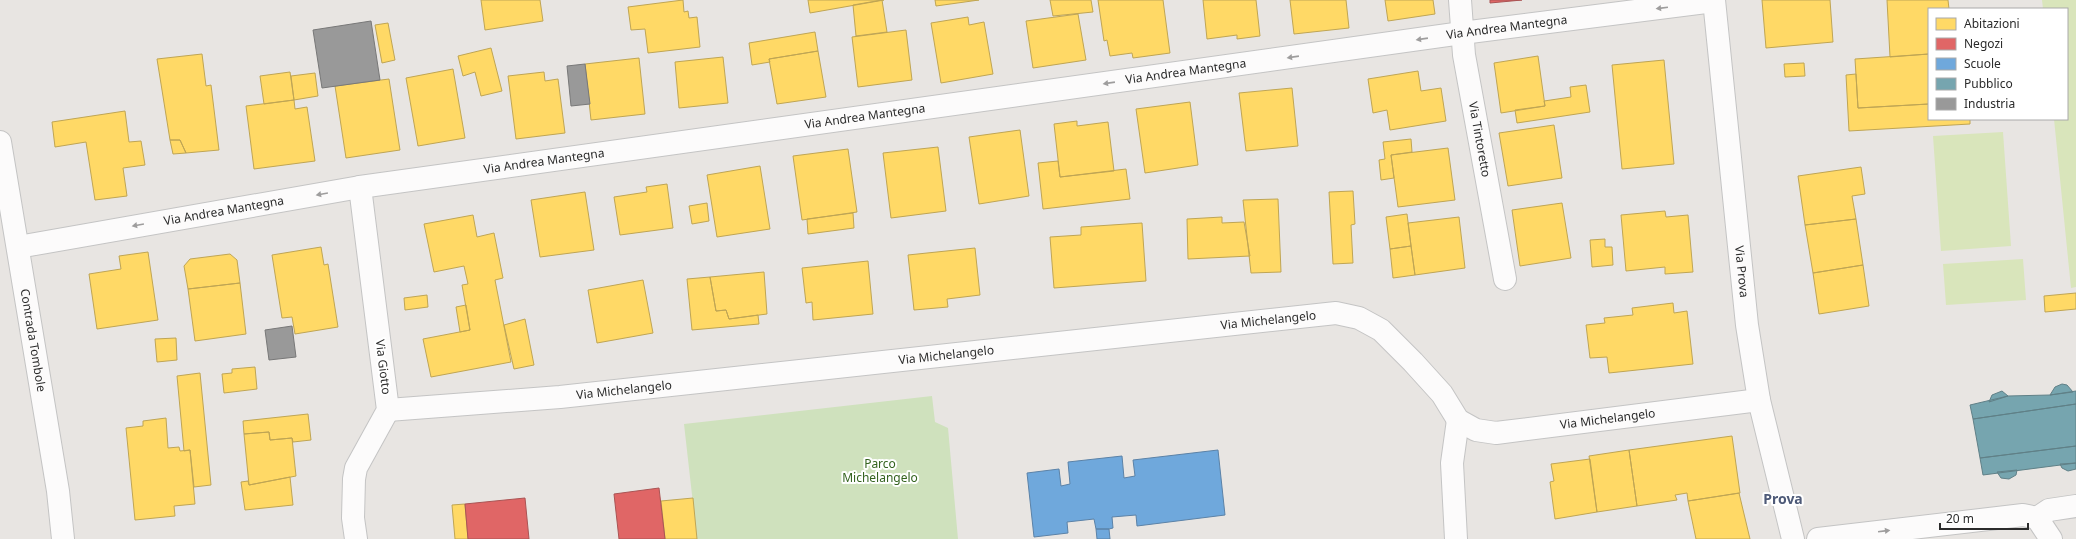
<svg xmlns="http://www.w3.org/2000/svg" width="2076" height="539" font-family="'Noto Sans',sans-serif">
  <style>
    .green { fill: #cfe1bd }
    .pitch { fill: #d9e5bb }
    .homes { fill: #ffd966; stroke: #bfa554 }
    .shops { fill: #e06666; stroke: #aa5454 }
    .schools { fill: #6fa8dc; stroke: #5b82a7 }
    .public { fill: #76a5af; stroke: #608087 }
    .industry { fill: #999; stroke: #787878 }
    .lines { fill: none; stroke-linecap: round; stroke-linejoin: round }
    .minor-casing { stroke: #c4c4c4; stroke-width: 24 }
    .secondary-casing { stroke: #c4c4c4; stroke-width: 24 }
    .minor { stroke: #fcfbfb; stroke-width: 22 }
    .secondary { stroke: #fcfbfb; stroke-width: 22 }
    .oneway { fill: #9e9d9d }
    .labels { text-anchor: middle; stroke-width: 4; stroke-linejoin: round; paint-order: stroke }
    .street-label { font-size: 12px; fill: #2b2b2b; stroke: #fff }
    .park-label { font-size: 12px; fill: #34631f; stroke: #fff }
    .quarter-label { font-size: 14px; font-weight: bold; fill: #4e5a78; stroke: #fff }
  </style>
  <rect width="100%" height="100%" fill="#e8e5e2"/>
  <path class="green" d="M932,396l3,26 13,6 10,111h-261l-13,-115z"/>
  <path class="pitch" d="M2042,0h34v287l-5,1 -17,-169h13v-110h-24z
    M2003,132l8,114 -70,5 -8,-115z
    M2023,259l3,41 -80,5 -3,-41z"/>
  <path class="homes" d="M481,0h59l3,21 -58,9z
    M683,0l1,12 4,-1 1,7 8,-1 3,30 -52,6 -3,-24 -14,1 -3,-23z
    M808,0h76l-74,13z
    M882,0l5,32 -31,4 -3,-31z
    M935,0h44l-43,6z
    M1050,0h41l2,12 -40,4z
    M1098,0h65l7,53 -37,5 -1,-5 -22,3 -3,-16 -3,1z
    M1203,0h53l4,36 -23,3v-4l-30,4z
    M1290,0h56l3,28 -55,6z
    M1385,0h48l2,14 -47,7z
    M1762,0h68l3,42 -67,6z
    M1887,0h61l1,9h-20v45l-39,3z
    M1078,14l8,46 -53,8 -7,-47z
    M968,17l1,8 15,-3 9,52 -52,9 -10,-60z
    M388,23l7,37 -13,3 -7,-38z
    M906,30l6,50 -54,7 -6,-50z
    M815,32l3,19 -49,8 1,3 -18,3 -3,-22z
    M491,48l11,43 -21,5 -6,-24 -12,4 -5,-20z
    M818,51l8,46 -49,7 -8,-45z
    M202,54l4,32 5,-1 8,65 -33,3 -6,-13h-10l-13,-81z
    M1929,54v50l-71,4 -3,-49z
    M1538,56l7,50 -44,7 -7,-50z
    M723,57l5,46 -49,5 -4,-46z
    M639,58l6,56 -54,6 -6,-56z
    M1664,60l10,104 -52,5 -10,-104z
    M1804,63l1,13 -20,1 -1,-13z
    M453,69l12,69 -47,8 -12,-68z
    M1418,71l3,20 20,-3 5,33 -56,9 -3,-20 -14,3 -5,-34z
    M290,72l4,28 -30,4 -4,-28z
    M544,72l1,9 13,-2 7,54 -49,6 -8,-63z
    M315,73l3,23 -24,4 -3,-24z
    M1856,74l2,34 71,-4v15h41v5l-121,7 -3,-56z
    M389,79l11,71 -54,8 -11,-72z
    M1586,85l4,27 -73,11 -2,-13 30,-4 -1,-5 27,-4 -1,-10z
    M1292,88l6,58 -52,5 -7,-58z
    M294,100l1,9 12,-2 8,54 -61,8 -8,-63z
    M1190,102l8,63 -53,8 -9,-64z
    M125,111l4,31 12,-1 4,24 -22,3 4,28 -32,4 -9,-58 -31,5 -3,-25z
    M1077,121v5l31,-4 6,49 -54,6 -6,-53z
    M1554,125l8,53 -54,8 -9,-53z
    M1020,130l9,66 -50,8 -10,-67z
    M1411,139l1,13 -21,3 3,23 -13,2 -2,-20 6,-1 -2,-17z
    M170,140h10l6,13 -13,1z
    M938,147l8,64 -55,7 -8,-65z
    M1448,148l7,52 -57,7 -7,-52z
    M848,149l9,63 -55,8 -9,-64z
    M1058,161l2,16 66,-8 4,30 -87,10 -5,-46z
    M760,166l10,63 -53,8 -10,-62z
    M1861,167l4,27 -13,2 4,23 -51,6 -7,-49z
    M667,184l6,44 -53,7 -6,-38 33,-5 -1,-5z
    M1353,191l2,33 -4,1 2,38 -20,1 -4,-72z
    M585,192l9,58 -54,7 -9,-57z
    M1278,199l3,73 -30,1 -8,-73z
    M707,203l2,18 -17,3 -3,-18z
    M1562,203l9,55 -51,8 -8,-56z
    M1665,211l1,6 22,-2 5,57 -28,2v-7l-39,4 -5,-56z
    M853,213l1,15 -46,6 -1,-15z
    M1407,214l4,32 -21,3 -4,-32z
    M473,215l4,22 17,-4 9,45 -8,2 16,82 -80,15 -8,-38 47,-9 -8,-45 6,-1 -4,-18 -30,6 -10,-48z
    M1222,217v6l22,-1 6,34 -62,3 -1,-40z
    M1459,217l6,51 -50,7 -7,-52z
    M1856,219l7,46 -50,8 -8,-48z
    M1142,223l4,58 -92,7 -4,-51 31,-2v-8z
    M1605,239v8h7l1,18 -21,2 -2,-27z
    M1411,246l4,29 -22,3 -3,-29z
    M321,247l3,18 4,-1 10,63 -43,7 -3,-17 -10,1 -10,-63z
    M975,248l5,47 -33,4 1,8 -34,3 -6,-55z
    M148,252l10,68 -61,9 -8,-55 32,-5 -2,-13z
    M230,254l7,6 3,23 -52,6 -4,-23 6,-7z
    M868,261l5,53 -60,6 -1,-18 -6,1 -4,-35z
    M1863,265l6,41 -50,8 -6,-41z
    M764,272l3,42 -38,5 -3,-9 -10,1 -6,-34z
    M710,277l6,34 10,-1 3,9 29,-4 1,9 -67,6 -5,-51z
    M643,280l10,53 -56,10 -9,-53z
    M240,283l6,51 -51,7 -7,-52z
    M2076,293v16l-31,3 -1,-16z
    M427,295l1,12 -23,3 -1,-12z
    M1673,303l1,10 13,-2 6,53 -84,9 -2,-16 -17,1 -4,-33 19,-2 -1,-5 29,-3 -1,-7z
    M466,305l4,25 -10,2 -4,-25z
    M525,319l9,46 -20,4 -10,-44z
    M176,338l1,22 -20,2 -2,-23z
    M255,367l2,22 -33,4 -2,-19 10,-1v-4z
    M200,373l11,112 -17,2 -4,-37 -6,1 -7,-75z
    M308,414l3,26 -18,2 -1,-4 -22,2 -1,-8 -25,2 -1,-13z
    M166,418l2,30 11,-1 1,4 10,-1 5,54 -21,2 1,10 -40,4 -9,-92 17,-2v-5z
    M269,432l1,8 22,-2 4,38 -47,9 -5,-51z
    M1732,436l8,57 -52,8 -1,-8 -12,2 2,5 -40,6 -8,-56z
    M1629,450l8,56 -40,6 -8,-56z
    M1590,459l7,53 -42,7 -5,-37 4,-1 -3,-17z
    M290,477l3,28 -48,5 -4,-28 7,-1 1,4z
    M1739,493l11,46h-54l-8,-38z
    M693,498l4,41h-32l-4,-38z
    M465,504l3,35h-13l-3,-34z"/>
  <path class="shops" d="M1490,0h32l-32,3z
    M659,488l6,51h-46l-5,-45z
    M525,498l4,41h-61l-3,-35z"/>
  <path class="schools" d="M1218,450l7,65 -88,11 -1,-11 -24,2 1,11 -4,1h-13l-2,-10 -27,3 1,11 -34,4 -7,-64 32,-4 2,17 9,-2 -2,-22 54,-6 2,22 11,-2 -2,-16z
    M1096,529h13l1,10h-13z"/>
  <path class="public" d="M2062,384l5,1 6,7 -23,3 5,-8z
    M2002,391l6,5 -19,6 3,-7z
    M2076,391v13l-103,15 -3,-14 38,-9 42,-1z
    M2076,404v42l-96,12 -7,-39z
    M2076,446v17l-93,12 -3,-17z
    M2076,463v6l-8,2 -6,-3 -2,-4z
    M2017,470l-1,5 -7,4 -8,-1 -4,-6z"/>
  <path class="industry" d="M371,21l9,59 -58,8 -9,-58z
    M585,64l5,40 -19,2 -4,-40z
    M292,326l4,31 -27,3 -4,-30z"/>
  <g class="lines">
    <g class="minor-casing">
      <g id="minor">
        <path id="s1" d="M1460,0l4,55 41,224"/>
        <path id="s2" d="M0,142l58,349 5,48"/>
        <path id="s3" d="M18,247l342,-60 1102,-154 252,-32"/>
        <path id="s4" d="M388,410l172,-13 776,-84 23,5 22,12 32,32 29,32 16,26 18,10 20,3 263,-33"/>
        <path d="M2037,518l12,-8 27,-4"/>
        <path d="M2037,518l14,21"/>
        <path d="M356,539l-3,-21 1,-39 2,-11 32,-58 -28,-223"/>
        <path d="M1456,539l-4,-76 6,-43"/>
        <path d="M1818,539l205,-24 14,3"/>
      </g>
    </g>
    <g class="secondary-casing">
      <g id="secondary">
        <path id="s5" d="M1714,0l33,325 12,75 34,139"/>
      </g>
    </g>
    <use href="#minor" class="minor"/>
    <use href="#secondary" class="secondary"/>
  </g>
  <defs><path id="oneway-solid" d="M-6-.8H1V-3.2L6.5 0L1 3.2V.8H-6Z"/></defs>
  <g class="oneway">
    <use href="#oneway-solid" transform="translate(1662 8) rotate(173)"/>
    <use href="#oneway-solid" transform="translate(1422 39) rotate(172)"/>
    <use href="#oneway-solid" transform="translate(1293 57) rotate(172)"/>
    <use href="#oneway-solid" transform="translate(1109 83) rotate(172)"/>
    <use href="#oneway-solid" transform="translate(322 194) rotate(170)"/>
    <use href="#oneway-solid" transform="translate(138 225) rotate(170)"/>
    <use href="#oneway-solid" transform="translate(1884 531) rotate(-7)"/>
  </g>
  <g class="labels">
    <g class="street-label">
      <text dy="4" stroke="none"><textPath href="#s3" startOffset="1505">Via Andrea Mantegna</textPath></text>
      <text dy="4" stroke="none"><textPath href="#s3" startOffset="1181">Via Andrea Mantegna</textPath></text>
      <text dy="4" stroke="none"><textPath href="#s3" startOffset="857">Via Andrea Mantegna</textPath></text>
      <text dy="4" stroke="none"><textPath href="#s1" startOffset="141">Via Tintoretto</textPath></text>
      <text dy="4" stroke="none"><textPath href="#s3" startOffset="533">Via Andrea Mantegna</textPath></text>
      <text dy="4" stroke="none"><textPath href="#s3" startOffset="209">Via Andrea Mantegna</textPath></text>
      <text dy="4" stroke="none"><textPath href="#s5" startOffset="273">Via Prova</textPath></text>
      <text dy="4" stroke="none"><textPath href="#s4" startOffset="885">Via Michelangelo</textPath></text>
      <text dy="4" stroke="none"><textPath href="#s2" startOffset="201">Contrada Tombole</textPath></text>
      <text dy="4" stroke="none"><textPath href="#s4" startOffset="561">Via Michelangelo</textPath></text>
      <text transform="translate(383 367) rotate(83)" y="4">Via Giotto</text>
      <text dy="4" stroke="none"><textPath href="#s4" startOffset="237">Via Michelangelo</textPath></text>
      <text dy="4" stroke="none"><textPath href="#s4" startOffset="1274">Via Michelangelo</textPath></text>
    </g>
    <g class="park-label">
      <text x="880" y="468">Parco<tspan x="880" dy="14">Michelangelo</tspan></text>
    </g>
    <g class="quarter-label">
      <text x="1783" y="504">Prova</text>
    </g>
  </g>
  <rect x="1928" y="8" width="140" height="112" fill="#ffffff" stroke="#aaaaaa"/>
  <rect x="1936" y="18" width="20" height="12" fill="#ffd966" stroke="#aaaaaa"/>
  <text x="1964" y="28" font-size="12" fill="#2b2b2b">Abitazioni</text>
  <rect x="1936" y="38" width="20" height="12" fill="#e06666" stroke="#aaaaaa"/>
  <text x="1964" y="48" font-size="12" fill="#2b2b2b">Negozi</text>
  <rect x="1936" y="58" width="20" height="12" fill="#6fa8dc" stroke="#aaaaaa"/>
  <text x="1964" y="68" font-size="12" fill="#2b2b2b">Scuole</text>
  <rect x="1936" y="78" width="20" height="12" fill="#76a5af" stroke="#aaaaaa"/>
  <text x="1964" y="88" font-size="12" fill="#2b2b2b">Pubblico</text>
  <rect x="1936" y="98" width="20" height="12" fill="#999999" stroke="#aaaaaa"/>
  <text x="1964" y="108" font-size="12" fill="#2b2b2b">Industria</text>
  <path d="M1940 523v6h88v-6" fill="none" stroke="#2b2b2b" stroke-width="2"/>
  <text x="1946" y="523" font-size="12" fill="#2b2b2b" stroke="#ffffff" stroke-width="3" paint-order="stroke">20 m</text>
</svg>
